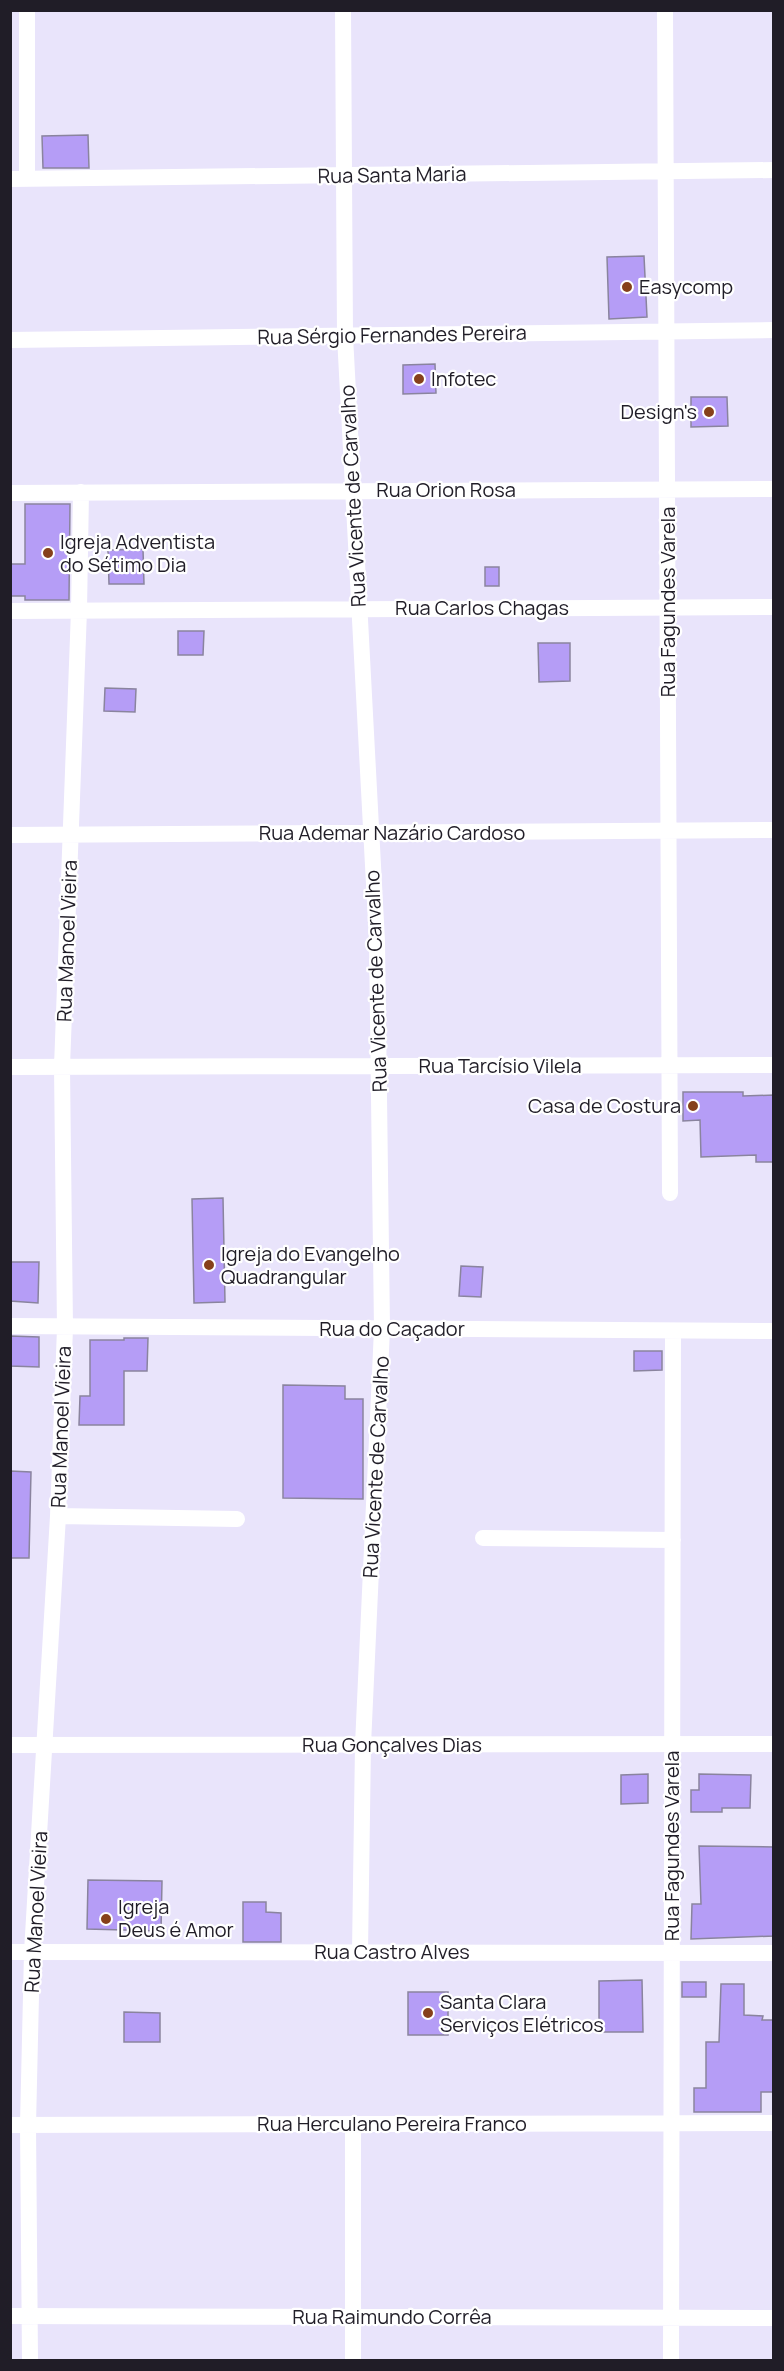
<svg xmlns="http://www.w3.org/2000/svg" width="784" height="2371" font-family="Manrope,sans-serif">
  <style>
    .building { fill: #b59df6; stroke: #8a849e; stroke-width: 1.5 }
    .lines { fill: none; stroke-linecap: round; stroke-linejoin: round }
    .street { stroke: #fff; stroke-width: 16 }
    .poi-dot { fill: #86401b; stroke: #fff; stroke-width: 2 }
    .labels { text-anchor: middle; stroke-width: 4.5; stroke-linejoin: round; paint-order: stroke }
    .street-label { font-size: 20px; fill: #201d27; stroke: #fff }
    .poi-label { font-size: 20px; fill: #201d27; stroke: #fff; text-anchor: start }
  </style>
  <rect width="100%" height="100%" fill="#e9e4fb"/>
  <path class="building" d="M88,135l1,33h-46l-1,-32z
    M644,256l3,61 -38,2 -2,-62z
    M435,364l1,29 -33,1v-29z
    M691,397h36l1,29 -37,1z
    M25,504h45l-1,96h-44v-4h-15v-32h15z
    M143,549l1,35h-35l-1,-34z
    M485,567h14v19h-14z
    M178,631h26l-1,24h-25z
    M538,643h32v38l-31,1z
    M105,688l31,1 -1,23 -31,-1z
    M683,1092h60v4l31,-1v67h-18v-7l-55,2 -1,-37 -17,1z
    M223,1198l2,104 -31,1 -2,-104z
    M10,1262h29l-1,41 -28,-2z
    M461,1266l22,1 -2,30 -22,-1z
    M10,1336l29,1v30l-29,-1z
    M124,1338h24l-1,33h-23v54h-45l1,-29h10v-56h34z
    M634,1351h28v19l-28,1z
    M283,1385l62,1v13h18v100l-80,-1z
    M10,1471l21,1 -2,86h-19z
    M648,1774v29l-27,1v-29z
    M699,1774l52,1 -1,33h-28v4h-31v-22h8z
    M699,1846l75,1v89l-83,3 1,-35h9z
    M88,1880l74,1 -1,50 -74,-2z
    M243,1902h23v10l15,1v29h-38z
    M642,1980l1,52h-44v-51z
    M682,1982h24v15h-24z
    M721,1984h23v31l19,1 -1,4h12v72h-13v20h-67v-24h12v-46h13z
    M408,1992h40v43h-40z
    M124,2012l36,1v29h-36z"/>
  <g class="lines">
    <path class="street" d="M27,10v169
      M343,10l2,326 32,605 5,388 -19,416 -3,207
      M665,10l5,1183
      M10,179l764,-9
      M10,340l764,-10
      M10,493l764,-4
      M10,611l764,-4
      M10,835l764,-5
      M10,1067l764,-2
      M10,1326l764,5
      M58,1516l179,3
      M483,1538l190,2
      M10,1745l764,-1
      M10,1952l764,1
      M353,2124v236
      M10,2125l764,-2
      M10,2316l764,2
      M30,2360l-2,-235 4,-173 26,-436 7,-188 -3,-261 17,-457 2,-118
      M671,2360l2,-1029"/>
  </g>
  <g class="poi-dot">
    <circle cx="627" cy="287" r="6"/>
    <circle cx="419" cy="379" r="6"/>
    <circle cx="709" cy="412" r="6"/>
    <circle cx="48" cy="553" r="6"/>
    <circle cx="693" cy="1106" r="6"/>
    <circle cx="209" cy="1265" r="6"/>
    <circle cx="106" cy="1919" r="6"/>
    <circle cx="428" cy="2013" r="6"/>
  </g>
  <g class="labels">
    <g class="street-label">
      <text transform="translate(392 175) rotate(-1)" y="7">Rua Santa Maria</text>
      <text transform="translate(392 335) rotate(-1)" y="7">Rua Sérgio Fernandes Pereira</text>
      <text x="446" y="497">Rua Orion Rosa</text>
      <text transform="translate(353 496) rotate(-93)" y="7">Rua Vicente de Carvalho</text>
      <text transform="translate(668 602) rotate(-90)" y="7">Rua Fagundes Varela</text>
      <text x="482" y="615">Rua Carlos Chagas</text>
      <text x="392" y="840">Rua Ademar Nazário Cardoso</text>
      <text transform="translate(67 941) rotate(-88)" y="7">Rua Manoel Vieira</text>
      <text transform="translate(376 981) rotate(-92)" y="7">Rua Vicente de Carvalho</text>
      <text x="500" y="1073">Rua Tarcísio Vilela</text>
      <text x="392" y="1336">Rua do Caçador</text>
      <text transform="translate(61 1427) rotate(-88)" y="7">Rua Manoel Vieira</text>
      <text transform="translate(376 1467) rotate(-87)" y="7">Rua Vicente de Carvalho</text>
      <text x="392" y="1752">Rua Gonçalves Dias</text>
      <text transform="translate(672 1846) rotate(-90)" y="7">Rua Fagundes Varela</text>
      <text transform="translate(36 1912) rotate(-87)" y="7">Rua Manoel Vieira</text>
      <text x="392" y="1959">Rua Castro Alves</text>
      <text x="392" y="2131">Rua Herculano Pereira Franco</text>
      <text x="392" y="2324">Rua Raimundo Corrêa</text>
    </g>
    <g class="poi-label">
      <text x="639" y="294">Easycomp</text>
      <text x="431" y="386">Infotec</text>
      <text x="697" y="419" text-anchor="end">Design's</text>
      <text x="60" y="549">Igreja Adventista<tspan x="60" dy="23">do Sétimo Dia</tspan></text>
      <text x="681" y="1113" text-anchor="end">Casa de Costura</text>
      <text x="221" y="1261">Igreja do Evangelho<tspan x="221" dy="23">Quadrangular</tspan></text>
      <text x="118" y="1914">Igreja<tspan x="118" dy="23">Deus é Amor</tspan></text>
      <text x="440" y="2009">Santa Clara<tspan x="440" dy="23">Serviços Elétricos</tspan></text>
    </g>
  </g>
  <rect width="784" height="2371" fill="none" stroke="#201d27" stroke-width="24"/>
</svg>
